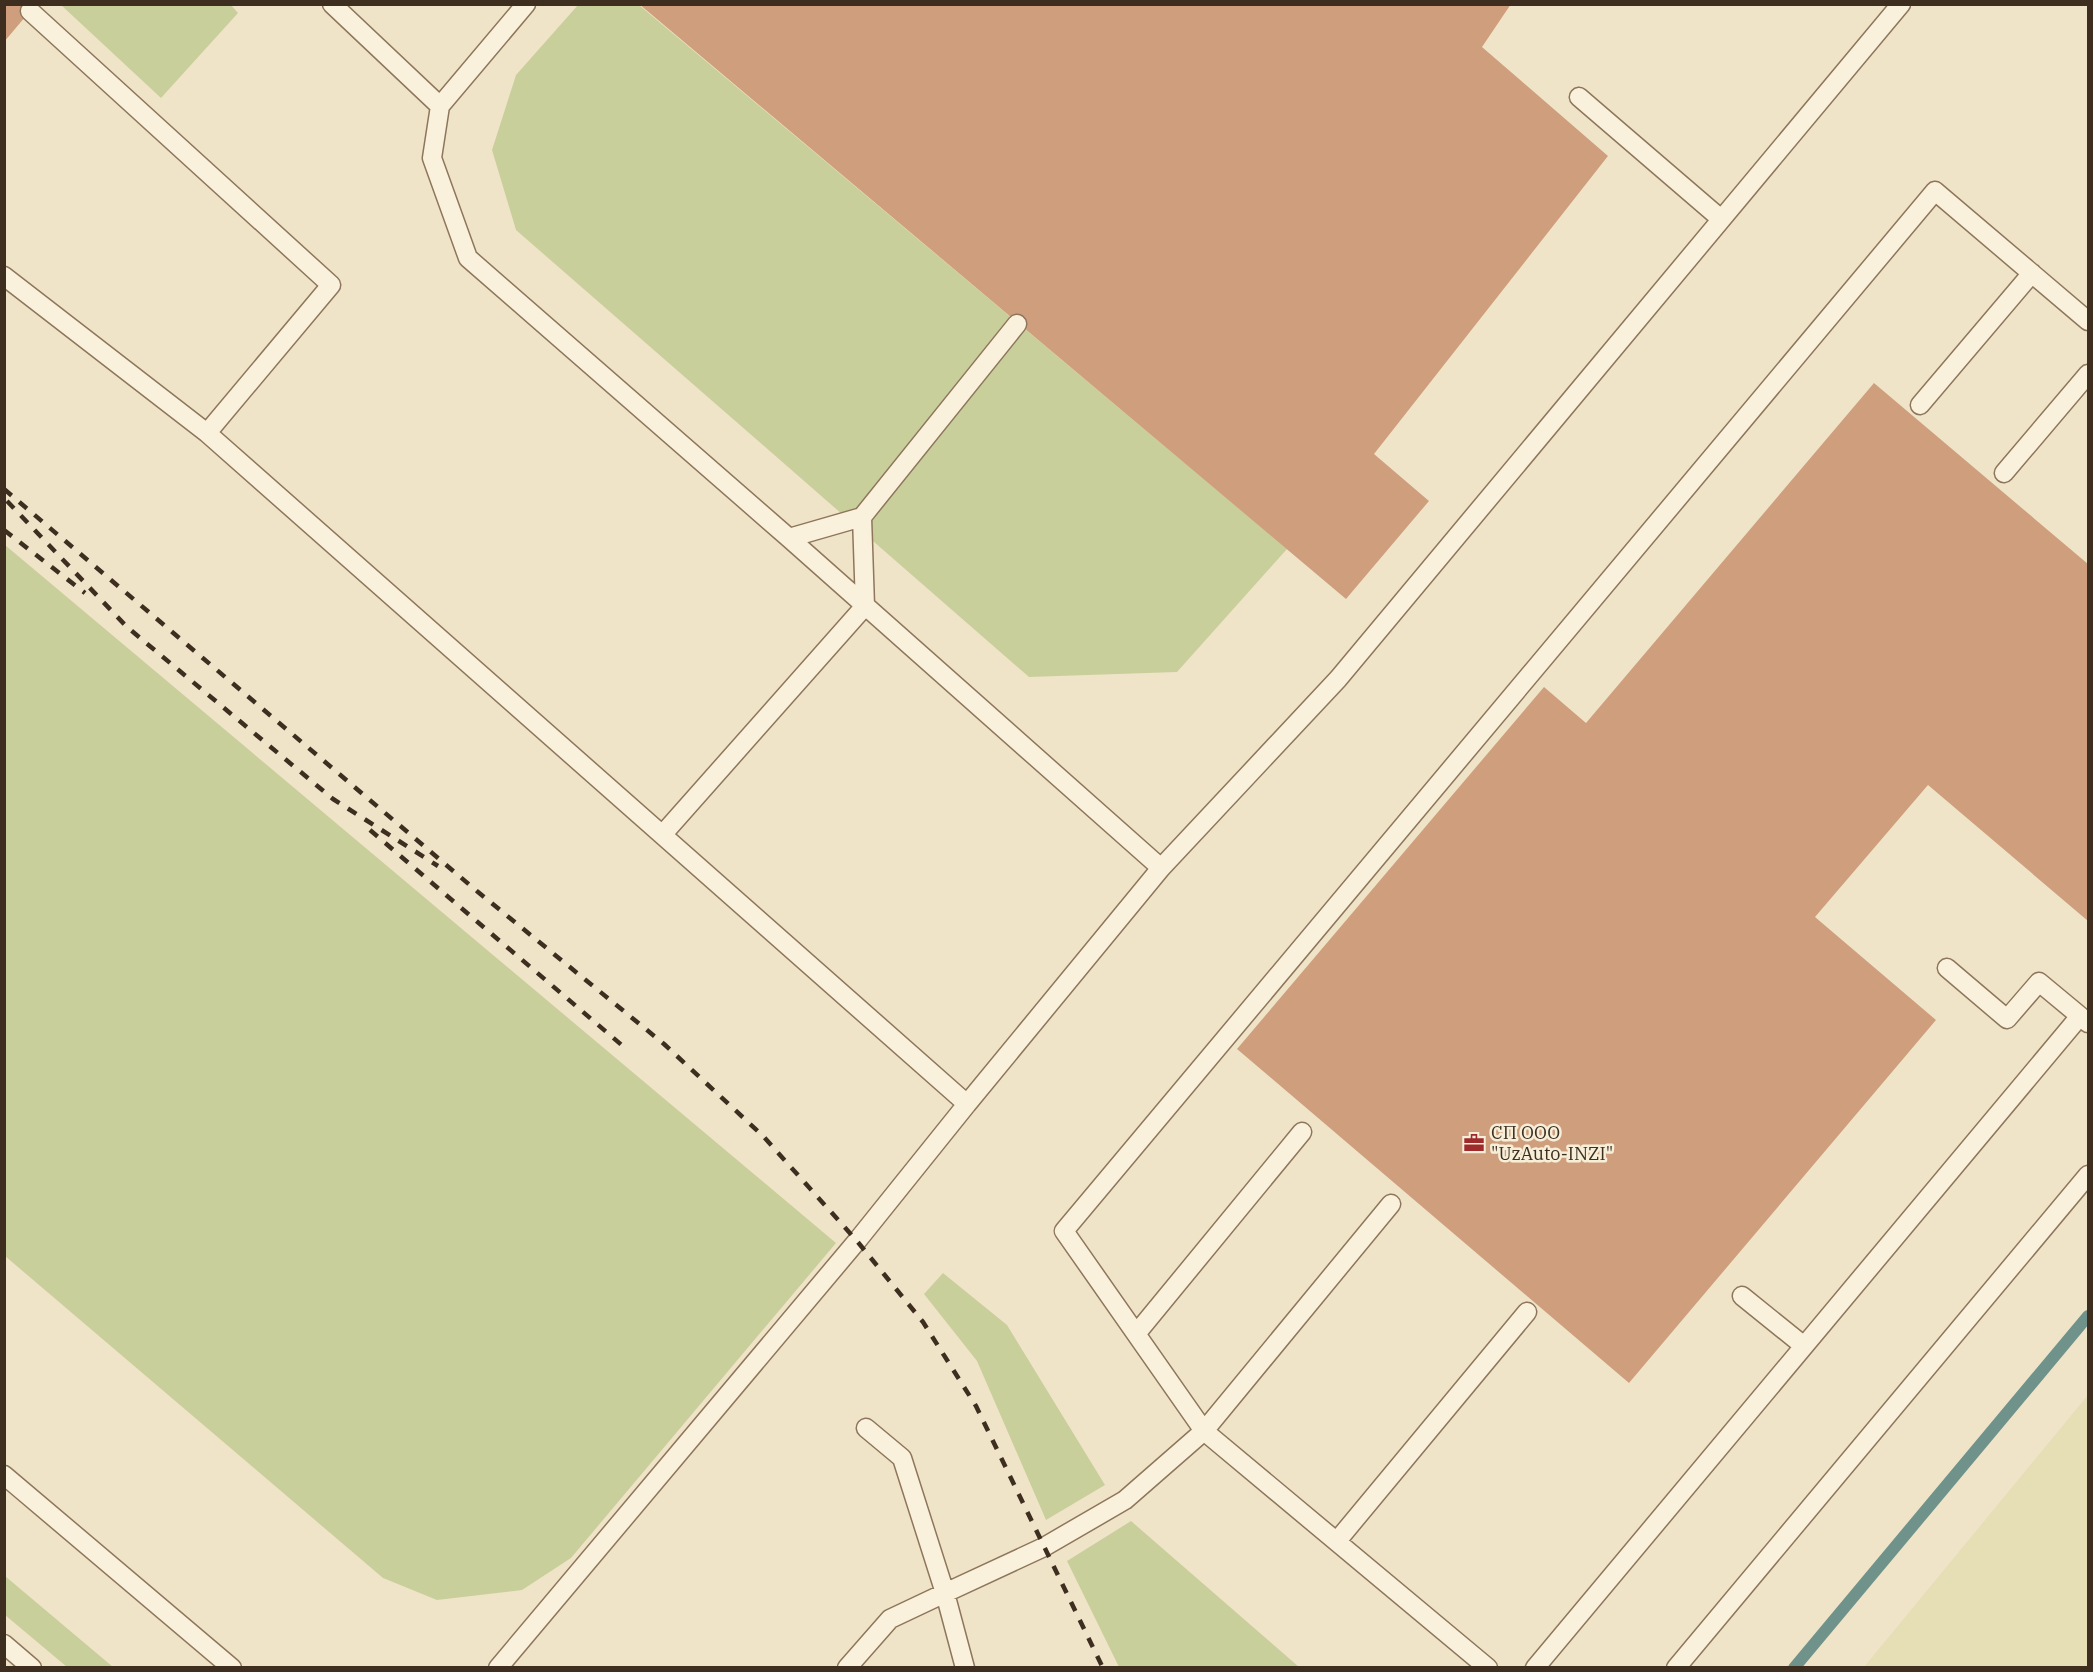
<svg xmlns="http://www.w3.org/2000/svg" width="2093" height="1672" font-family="'IBM Plex Serif',serif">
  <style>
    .farmland { fill: #e6deb5 }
    .green { fill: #c9cf9b }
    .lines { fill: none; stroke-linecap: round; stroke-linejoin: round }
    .stream { stroke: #6f938a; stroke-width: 12 }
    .building { fill: #cf9f7d }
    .service-casing { stroke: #8d765c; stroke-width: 21 }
    .service { stroke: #faf1dc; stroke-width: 18 }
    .rail { stroke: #3d2e20; stroke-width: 4.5; stroke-dasharray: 10 10; stroke-linecap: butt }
    .labels { text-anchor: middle; stroke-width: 5; stroke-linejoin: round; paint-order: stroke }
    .poi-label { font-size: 18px; fill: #3d2e20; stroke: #f7eed8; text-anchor: start }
  </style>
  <rect width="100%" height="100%" fill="#f0e4c8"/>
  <path class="farmland" d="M2088,1395v272h-224z"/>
  <path class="green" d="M231,5l7,8 -77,85 -100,-93z
    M578,5h61l648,544 -110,123 -148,5 -513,-447 -24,-80 24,-75z
    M5,545l831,698 -265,315 -49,32 -85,10 -54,-22 -378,-322z
    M943,1273l64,52 98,160 -59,35 -69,-159 -53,-67z
    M1131,1521l168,146h-180l-52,-106z
    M4,1576h1l108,91h-46l-62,-52z"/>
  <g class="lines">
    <path class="stream" d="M1794,1668l294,-352"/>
  </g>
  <path class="building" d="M4,4h32l-32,38z
    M639,4h872l-29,43 126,109 -234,298 55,47 -83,98z
    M1874,383l214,181v357l-160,-136 -113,132 121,103 -307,363 -392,-334 307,-362 42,36z"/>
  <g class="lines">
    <g class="service-casing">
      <path id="service" d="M332,4l108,102 86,-102
        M30,11l301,274 -124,148 760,671 -110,137 -359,427
        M1579,97l142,122
        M440,106l-8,52 36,100 321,280 372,330 177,-189 563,-675
        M4,276l203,157
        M1920,405l112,-132
        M2004,473l84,-99
        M862,517l155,-193
        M663,834l202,-228 -3,-89 -73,21
        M1947,968l60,51 32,-37 41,34
        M967,1104l194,-236
        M1742,1296l62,50
        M1136,1334l166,-202
        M866,1428l36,30 43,135 99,-46 81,-47 79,-69 187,-227
        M4,1475l228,193
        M1337,1541l190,-229
        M4,1644l28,24
        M847,1668l43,-49 55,-26 20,75
        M1488,1668l-284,-237 -140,-200 871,-1040 153,130
        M1535,1668l545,-652 8,7
        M1676,1668l412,-493"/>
    </g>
    <use href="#service" class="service"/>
    <path class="rail" d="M4,489l474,403 186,152 99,92 94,105 66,81 53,84 127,262
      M7,501l120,126 206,172 105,67
      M4,530l81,63
      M370,830l254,217"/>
  </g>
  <defs>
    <g id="office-bare" transform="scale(1.62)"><path d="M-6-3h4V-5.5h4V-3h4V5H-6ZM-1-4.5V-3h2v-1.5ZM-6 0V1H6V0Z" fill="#9e2a2b" stroke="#f7eed8" stroke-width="2.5" paint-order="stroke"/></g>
  </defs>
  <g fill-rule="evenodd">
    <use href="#office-bare" x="1474" y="1143"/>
  </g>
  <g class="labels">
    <g class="poi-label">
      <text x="1491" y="1139">СП ООО<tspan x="1491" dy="21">"UzAuto-INZI"</tspan></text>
    </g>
  </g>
  <rect width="2093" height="1672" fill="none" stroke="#3d2e20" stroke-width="12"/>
</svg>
